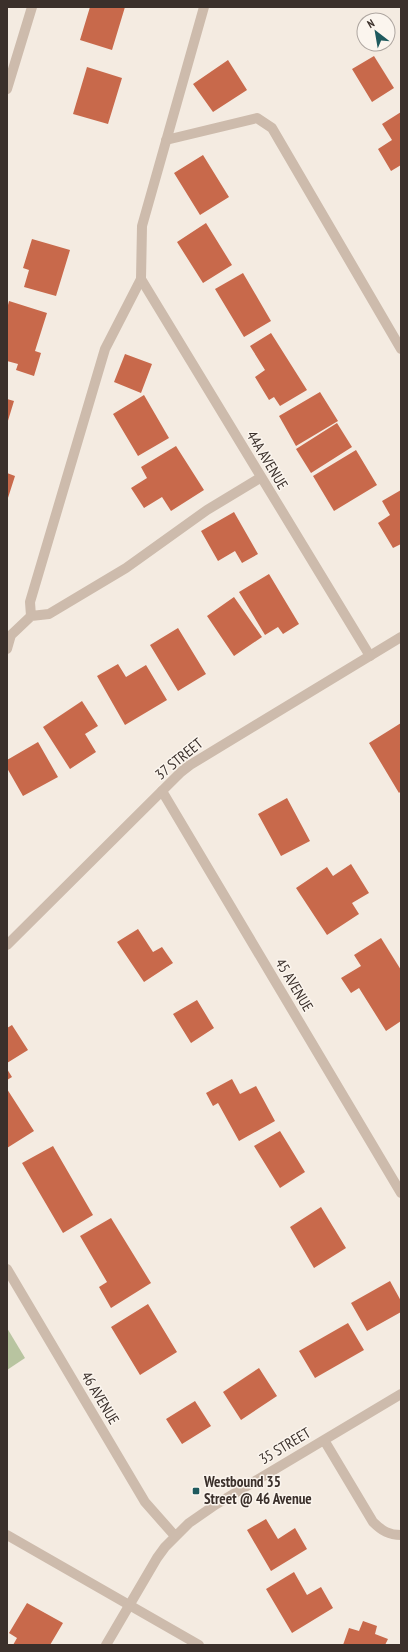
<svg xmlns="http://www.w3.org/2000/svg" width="408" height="1652" font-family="'PT Sans Narrow',sans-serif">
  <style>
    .green { fill: #b8c4a0 }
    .building { fill: #c8694b }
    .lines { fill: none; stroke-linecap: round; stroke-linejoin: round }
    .service { stroke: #cdbbac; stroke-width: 10 }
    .minor { stroke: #cdbbac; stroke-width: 10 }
    .tertiary { stroke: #cdbbac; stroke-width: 10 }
    .poi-dot { fill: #1f5a5e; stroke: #fbf5ee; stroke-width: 1.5 }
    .labels { text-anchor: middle; stroke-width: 3; stroke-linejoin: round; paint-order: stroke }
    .street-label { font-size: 15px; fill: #3b302b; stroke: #fbf5ee }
    .poi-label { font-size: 15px; font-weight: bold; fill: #3b302b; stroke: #fbf5ee; text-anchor: start }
  </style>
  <rect width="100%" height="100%" fill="#f4ebe1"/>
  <path class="green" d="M7,1328l18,30 -18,12z"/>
  <path class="building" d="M90,7h35l-13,43 -32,-10z
    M374,56l20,32 -22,14 -20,-33z
    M228,60l19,30 -34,22 -20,-28z
    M87,67l35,11 -14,46 -35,-10z
    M401,112v53l-10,6 -13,-22 14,-9 -10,-16z
    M203,155l26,42 -29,18 -26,-42z
    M206,223l26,42 -29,18 -26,-41z
    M32,239l38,11 -14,46 -32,-9 5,-17 -6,-2z
    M243,273l28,48 -27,16 -29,-48z
    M9,301l38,12 -12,38 6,2 -7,23 -18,-6 2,-6 -11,-3v-52z
    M271,333l36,57 -27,16 -6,-9 -5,3 -14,-23 10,-7 -15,-24z
    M125,354l27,10 -11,29 -27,-11z
    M320,392l18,29 -42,25 -17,-30z
    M144,395l25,43 -31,18 -25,-42z
    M7,399l7,2 -7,23z
    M337,423l15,24 -41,26 -15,-24z
    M176,446l28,44 -33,21 -9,-14 -18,11 -13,-20 16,-10 -6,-11z
    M356,450l21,35 -43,26 -21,-35z
    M7,473l8,3 -8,25z
    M401,490v54l-8,4 -15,-25 12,-8 -8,-14z
    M234,512l24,42 -16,9 -7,-12 -17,10 -17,-30z
    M269,574l30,50 -16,10 -5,-7 -13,8 -26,-43z
    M234,597l28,40 -28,19 -27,-40z
    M178,628l28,46 -28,17 -28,-46z
    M118,664l8,13 20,-12 21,35 -42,25 -28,-49z
    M82,701l16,25 -13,8 11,18 -26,17 -27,-42z
    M401,723v68l-2,2 -30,-50z
    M38,742l20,35 -35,19 -16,-28v-8z
    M287,798l23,43 -29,15 -23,-42z
    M351,864l18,29 -17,10 7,11 -32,21 -31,-47 31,-21 6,9z
    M138,929l15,23 9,-5 11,16 -29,19 -27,-40z
    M381,938l20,32v51l-15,10 -27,-43 -8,5 -10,-15 20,-12 -7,-11z
    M197,1000l17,28 -23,15 -18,-29z
    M12,1025l16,25 -21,13v-35z
    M7,1069l5,8 -5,3z
    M232,1079l8,15 16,-8 19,35 -36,20 -21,-38 -5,3 -7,-13z
    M7,1089l27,42 -27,17z
    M280,1131l25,41 -25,16 -26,-42z
    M53,1146l40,69 -30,18 -41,-70z
    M321,1207l25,41 -32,20 -24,-41z
    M111,1218l40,65 -40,25 -12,-21 8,-5 -27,-46z
    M390,1281l11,20v11l-34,19 -16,-28z
    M148,1304l29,48 -37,23 -29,-48z
    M348,1323l16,27 -49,28 -16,-27z
    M259,1368l18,28 -36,24 -18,-28z
    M195,1401l16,25 -29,18 -16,-25z
    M266,1519l12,20 17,-11 12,21 -36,22 -24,-41z
    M294,1572l13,23 14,-8 12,21 -41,25 -26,-44z
    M27,1603l36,20 -13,22h-37l4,-7 -8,-5z
    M363,1621l14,5 -2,8 13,5 -3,6h-42l6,-17 10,3z"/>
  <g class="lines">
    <path class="service" d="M166,140l91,-22 15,10 129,221
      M31,616l18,-2 77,-46 81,-58 53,-32
      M7,649l4,-14 20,-19 -1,-14 75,-253 36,-70 1,-53 62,-219
      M7,1535l192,110"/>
    <path class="minor" d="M141,279l229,377
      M162,791l239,402
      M7,1269l138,233 30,34
      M324,1440l49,82c9,9 16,13 28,13
      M106,1645l51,-87 8,-11 24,-24 26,-18 186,-111"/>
    <path class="tertiary" d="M7,89l25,-82
      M7,945l174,-173 9,-7 211,-128"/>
  </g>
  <rect class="poi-dot" x="192" y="1487" width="8" height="8" rx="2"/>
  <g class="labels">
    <g class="street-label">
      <text transform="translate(267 460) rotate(59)" y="5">44A AVENUE</text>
      <text transform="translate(179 759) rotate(-39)" y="5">37 STREET</text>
      <text transform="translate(294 985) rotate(59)" y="5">45 AVENUE</text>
      <text transform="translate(100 1398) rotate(59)" y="5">46 AVENUE</text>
      <text transform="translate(285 1446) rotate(-31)" y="5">35 STREET</text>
    </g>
    <g class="poi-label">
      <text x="204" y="1487">Westbound 35<tspan x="204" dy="17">Street @ 46 Avenue</tspan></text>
    </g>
  </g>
  <rect width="408" height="1652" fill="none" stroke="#3b302b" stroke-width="16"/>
  <g transform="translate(376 32) rotate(329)"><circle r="19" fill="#fbf5ee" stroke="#aea6a0"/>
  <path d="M0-3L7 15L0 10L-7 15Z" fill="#1f5a5e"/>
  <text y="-6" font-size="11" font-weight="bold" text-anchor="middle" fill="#3b302b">N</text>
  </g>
</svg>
